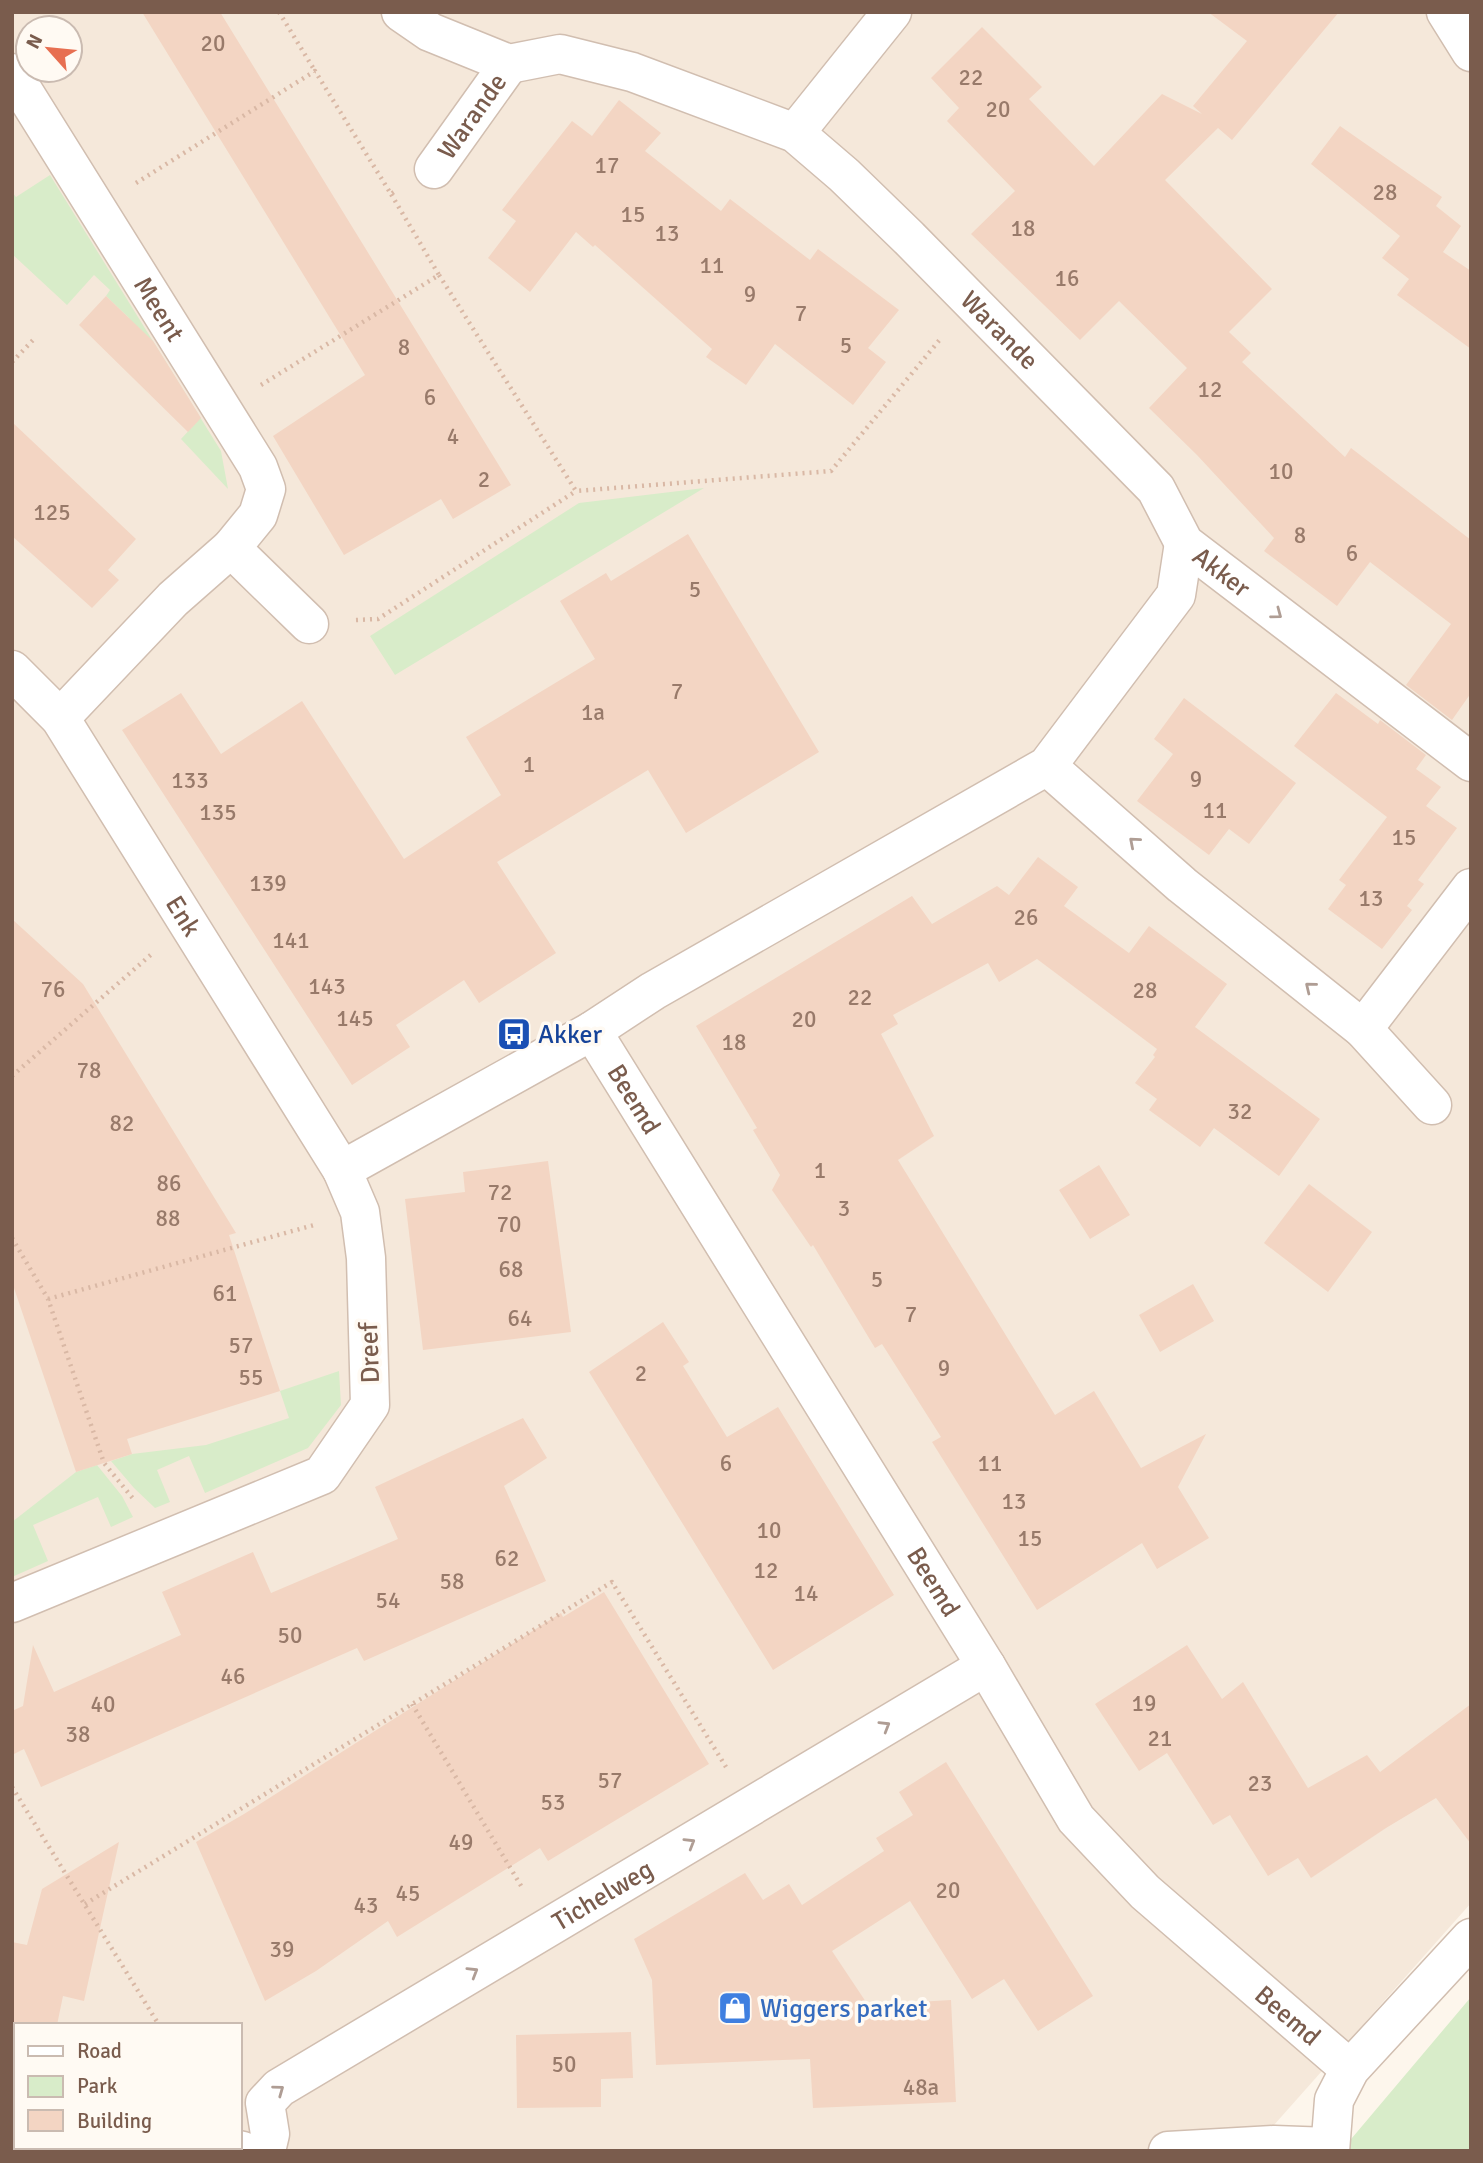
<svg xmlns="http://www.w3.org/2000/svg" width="1483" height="2163" font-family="Signika,sans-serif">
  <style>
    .residential { fill: #f5e8da; fill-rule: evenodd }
    .green { fill: #d8ecc9 }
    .building { fill: #f3d5c3 }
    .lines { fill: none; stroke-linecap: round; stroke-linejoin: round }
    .minor-casing { stroke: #d1beb0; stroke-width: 41 }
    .path { stroke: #d9b8a5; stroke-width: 4.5; stroke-dasharray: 2 5; stroke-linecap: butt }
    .minor { stroke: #fff; stroke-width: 38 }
    .oneway { stroke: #af9d94 }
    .labels { text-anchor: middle; stroke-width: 7; stroke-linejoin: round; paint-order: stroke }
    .number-label { font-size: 23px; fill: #987a6a }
    .street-label { font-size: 26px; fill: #7a5c4d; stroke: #fffaf3 }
    .transit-label { font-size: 26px; fill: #164399; stroke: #fffaf3; text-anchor: start }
    .shop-label { font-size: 26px; fill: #366cbe; stroke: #fffaf3; text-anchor: start }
  </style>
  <rect width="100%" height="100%" fill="#fdf6ec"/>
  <path class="residential" d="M12,12h1459v1891l-220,248h-1239zM28,28h42v42h-42zM16,2025h224v122h-224z"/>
  <path class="green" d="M50,175l171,276 7,38 -47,-50 13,-14 -66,-108 -22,-21 4,-6 -16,-15 -27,30 -55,-51v-62l4,5z
    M704,488l-309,187 -25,-39 209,-133z
    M339,1371l2,34 -33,43 -103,45 -16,-37 -32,14 13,32 -15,6 -21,-20 -23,-27 21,-7 74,-9 83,-27 -9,-27z
    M97,1465l25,31 11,21 -22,10 -13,-30 -65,28 15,36 -36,16v-55l64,-50z
    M1471,1997v154h-130z"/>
  <path class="building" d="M142,12h78l291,473 -58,34 -12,-20 -97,56 -71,-119 92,-61z
    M1208,12h131l-107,128 -14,-12 -53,52 107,109 -43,43 22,21 -9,9 103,95 6,-9 120,92v153l-19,27 -46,-35 45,-61 -81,-62 -33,44 -73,-55 10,-13 -77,-83 -48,-47 38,-40 -68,-67 -39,39 -109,-106 44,-43 -68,-70 12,-13 -28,-30 51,-51 60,60 -13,12 65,67 68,-72 40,20 -9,-8 54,-65z
    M619,100l42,33 -16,18 76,60 9,-12 80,61 8,-11 81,61 -31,38 18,14 -33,43 -78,-61 -29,41 -40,-28 6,-8 -117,-104 -2,2 -17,-15 -46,60 -42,-34 28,-37 -14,-11 70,-89 20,15z
    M1340,126l102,71 -6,9 25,20 -18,26 28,19v78l-74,-54 12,-16 -27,-21 18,-22 -89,-72z
    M106,296l47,45 48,77 -13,14 -109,-107z
    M12,422l124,117 -28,31 11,10 -27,28 -80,-72z
    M688,534l131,218 -133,81 -38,-63 -151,92 59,91 -77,50 -15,-23 -68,45 14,22 -58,38 -230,-355 59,-37 40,61 81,-53 102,158 97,-64 -35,-58 129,-78 -35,-58 46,-28 5,8z
    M1336,693l42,31 2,-4 46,35 -10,14 25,18 -15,19 31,22 -39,52 6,4 -17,22 5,4 -30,39 -54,-40 18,-24 -7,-5 48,-63 -93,-71z
    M1184,698l112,85 -47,61 -20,-15 -20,26 -72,-54 36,-47 -19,-15z
    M1038,857l40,30 -14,19 65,47 20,-27 78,58 -32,43 125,92 -41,57 -65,-48 -14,19 -51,-37 8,-11 -22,-16 20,-26 -2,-2 4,-6 -120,-90 -38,23 -11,-19 -95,52 5,9 -17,10 53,102 -36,24 157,255 39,-24 47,77 65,-34 -28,53 31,51 -52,31 -15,-26 -105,67 -105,-168 9,-5 -59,-93 -7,4 -62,-103 -2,2 -39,-57 8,-15 -27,-45 4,-2 -61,-102 216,-130 20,28 65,-38 12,9z
    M12,919l71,65 153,249 -7,2 51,156 -153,48 5,15 -56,18 -64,-190z
    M548,1161l23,171 -148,18 -18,-151 60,-7 -2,-20z
    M1099,1165l31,50 -40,24 -31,-49z
    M1309,1184l63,48 -44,60 -64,-49z
    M1193,1284l21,37 -54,31 -21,-37z
    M663,1322l26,40 -6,4 44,71 51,-30 116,188 -121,75 -184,-298z
    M523,1418l24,40 -43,28 42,95 -182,80 -7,-13 -316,139 -17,-38 -12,6v-44l11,-5 10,-61 21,47 127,-57 -19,-43 91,-40 18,41 127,-54 -23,-52z
    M604,1592l105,172 -161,97 -8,-13 -143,89 -9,-16 -72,50 -51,30 -69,-159 48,-28 317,-201 2,4z
    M1187,1645l35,54 21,-17 65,106 59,-33 13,17 91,-68v140l-35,-46 -50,30 -75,50 -13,-20 -30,18 -38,-61 -17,10 -46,-72 -28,18 -44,-67z
    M946,1762l147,234 -55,35 -34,-52 -32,20 -62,-98 -78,50 36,54 83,-5 5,102 -143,6 -3,-49 -154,6 -4,-85 -18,-41 111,-66 18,27 26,-16 13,21 82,-54 -8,-13 37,-23 -14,-23z
    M119,1842l-35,159 -21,-5 -6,29h-45v-83l15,3 15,-56z
    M631,2032l2,46 -32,1v28l-84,1 -1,-73z"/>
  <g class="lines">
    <g class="minor-casing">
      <g id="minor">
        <path id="s1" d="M401,12l29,20 79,32 51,-10 72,18 163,61 49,42 65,63 247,251 28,54 287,219"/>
        <path d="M1446,12l25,40"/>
        <path id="s2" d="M12,73l246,394 8,22 -8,26 -27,33 78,76"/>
        <path d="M795,133l97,-121"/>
        <path id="s3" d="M434,169l75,-105"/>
        <path id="s4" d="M12,670l48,48 282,452"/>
        <path d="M60,718l113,-119 58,-51"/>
        <path d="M1047,766l135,119 181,144 69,76"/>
        <path d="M1363,1029l108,-141"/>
        <path id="s5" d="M592,1031l394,635 90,153 69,73 205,177"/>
        <path d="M12,1603l310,-128 48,-70 -4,-147 -6,-46 -18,-42 250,-139 61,-40 394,-225 129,-171 8,-52"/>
        <path d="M12,2099l4,1"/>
        <path d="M225,2147l18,4"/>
        <path d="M170,2151l1,-4"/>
        <path id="s6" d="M266,2151l4,-17 -5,-31 14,-15 707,-422"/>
        <path d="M1168,2151l106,-6 56,2"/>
        <path d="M1330,2151l4,-51 16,-31 121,-131"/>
      </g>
    </g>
    <path class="path" d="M279,12l36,59
      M136,183l179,-112 76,123 3,-2
      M439,275l137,216 255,-20 111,-134
      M12,362l23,-24
      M261,385l178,-110 -48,-81
      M356,620l22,-1 198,-128
      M12,1076l142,-124
      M12,1238l36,61 56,164 31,38
      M48,1299l266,-74
      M412,1704l111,185
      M12,1787l147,238
      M85,1904l527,-322 114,185"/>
    <use href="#minor" class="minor"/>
  </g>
  <defs><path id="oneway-chevron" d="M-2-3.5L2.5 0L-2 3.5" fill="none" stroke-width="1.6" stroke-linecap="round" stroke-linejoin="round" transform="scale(1.75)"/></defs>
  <g class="oneway">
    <use href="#oneway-chevron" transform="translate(1277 614) rotate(37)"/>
    <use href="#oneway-chevron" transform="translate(1134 842) rotate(-139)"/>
    <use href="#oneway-chevron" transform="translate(1310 987) rotate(-141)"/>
    <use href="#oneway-chevron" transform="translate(885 1726) rotate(-31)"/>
    <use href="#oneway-chevron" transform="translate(690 1843) rotate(-31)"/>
    <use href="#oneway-chevron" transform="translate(473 1972) rotate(-31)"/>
    <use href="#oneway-chevron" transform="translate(279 2090) rotate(-36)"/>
  </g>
  <defs>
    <g id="bus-square" transform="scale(1.75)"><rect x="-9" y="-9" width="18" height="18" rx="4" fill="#1a4fb4" stroke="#fffaf3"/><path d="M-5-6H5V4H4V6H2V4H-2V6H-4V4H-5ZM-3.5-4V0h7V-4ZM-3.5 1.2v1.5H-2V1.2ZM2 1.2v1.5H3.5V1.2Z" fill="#fff"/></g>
    <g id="shop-square" transform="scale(1.75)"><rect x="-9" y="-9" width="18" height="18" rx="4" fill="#3f7fe0" stroke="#fffaf3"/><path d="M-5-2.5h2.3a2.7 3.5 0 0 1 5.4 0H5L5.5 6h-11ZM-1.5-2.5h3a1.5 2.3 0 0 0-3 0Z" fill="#fff"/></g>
  </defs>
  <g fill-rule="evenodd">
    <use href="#bus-square" x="514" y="1034"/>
    <use href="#shop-square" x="735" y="2008"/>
  </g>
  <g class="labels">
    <g class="number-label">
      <text x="213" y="51">20</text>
      <text x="971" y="85">22</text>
      <text x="998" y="117">20</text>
      <text x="607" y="173">17</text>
      <text x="1385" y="200">28</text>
      <text x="633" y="222">15</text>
      <text x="1023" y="236">18</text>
      <text x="667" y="241">13</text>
      <text x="712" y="273">11</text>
      <text x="1067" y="286">16</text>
      <text x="750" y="302">9</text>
      <text x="801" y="321">7</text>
      <text x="846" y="353">5</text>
      <text x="404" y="355">8</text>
      <text x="1210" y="397">12</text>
      <text x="430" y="405">6</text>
      <text x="453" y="444">4</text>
      <text x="1281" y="479">10</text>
      <text x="484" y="487">2</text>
      <text x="52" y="520">125</text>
      <text x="1300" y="543">8</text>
      <text x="1352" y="561">6</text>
      <text x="695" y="597">5</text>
      <text x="677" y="699">7</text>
      <text x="593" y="720">1a</text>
      <text x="529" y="772">1</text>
      <text x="1196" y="787">9</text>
      <text x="190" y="788">133</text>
      <text x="1215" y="818">11</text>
      <text x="218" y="820">135</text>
      <text x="1404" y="845">15</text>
      <text x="268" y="891">139</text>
      <text x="1371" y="906">13</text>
      <text x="1026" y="925">26</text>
      <text x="291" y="948">141</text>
      <text x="327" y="994">143</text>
      <text x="53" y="997">76</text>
      <text x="1145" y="998">28</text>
      <text x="860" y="1005">22</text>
      <text x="355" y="1026">145</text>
      <text x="804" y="1027">20</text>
      <text x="734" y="1050">18</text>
      <text x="89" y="1078">78</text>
      <text x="1240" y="1119">32</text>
      <text x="122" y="1131">82</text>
      <text x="820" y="1178">1</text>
      <text x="169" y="1191">86</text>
      <text x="500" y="1200">72</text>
      <text x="844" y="1216">3</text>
      <text x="168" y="1226">88</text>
      <text x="509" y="1232">70</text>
      <text x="511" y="1277">68</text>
      <text x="877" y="1287">5</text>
      <text x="225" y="1301">61</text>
      <text x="911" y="1322">7</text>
      <text x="520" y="1326">64</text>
      <text x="241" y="1353">57</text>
      <text x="944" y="1376">9</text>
      <text x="641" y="1381">2</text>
      <text x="251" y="1385">55</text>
      <text x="726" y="1471">6</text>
      <text x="990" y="1471">11</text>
      <text x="1014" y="1509">13</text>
      <text x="769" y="1538">10</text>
      <text x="1030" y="1546">15</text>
      <text x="507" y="1566">62</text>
      <text x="766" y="1578">12</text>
      <text x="452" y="1589">58</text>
      <text x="806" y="1601">14</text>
      <text x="388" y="1608">54</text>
      <text x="290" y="1643">50</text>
      <text x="233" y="1684">46</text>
      <text x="1144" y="1711">19</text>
      <text x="103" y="1712">40</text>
      <text x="78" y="1742">38</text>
      <text x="1160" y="1746">21</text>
      <text x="610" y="1788">57</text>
      <text x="1260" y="1791">23</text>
      <text x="553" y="1810">53</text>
      <text x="461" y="1850">49</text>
      <text x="948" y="1898">20</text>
      <text x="408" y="1901">45</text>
      <text x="366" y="1913">43</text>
      <text x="282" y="1957">39</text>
      <text x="564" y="2072">50</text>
      <text x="921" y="2095">48a</text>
    </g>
    <g class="street-label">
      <text dy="9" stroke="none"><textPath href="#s3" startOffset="65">Warande</textPath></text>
      <text dy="9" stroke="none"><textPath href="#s2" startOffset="278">Meent</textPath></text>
      <text dy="9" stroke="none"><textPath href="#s1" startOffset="705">Warande</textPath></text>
      <text dy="9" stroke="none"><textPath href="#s1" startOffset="1036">Akker</textPath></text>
      <text dy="9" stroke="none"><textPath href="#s4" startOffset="301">Enk</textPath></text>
      <text dy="9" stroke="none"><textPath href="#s5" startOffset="80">Beemd</textPath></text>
      <text transform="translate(369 1353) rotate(-92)" y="9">Dreef</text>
      <text dy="9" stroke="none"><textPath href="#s5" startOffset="648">Beemd</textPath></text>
      <text dy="9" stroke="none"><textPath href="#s6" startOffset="446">Tichelweg</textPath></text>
      <text dy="9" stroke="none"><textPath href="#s5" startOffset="1214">Beemd</textPath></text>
    </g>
    <g class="transit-label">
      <text x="538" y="1043">Akker</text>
    </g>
    <g class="shop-label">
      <text x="760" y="2017">Wiggers parket</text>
    </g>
  </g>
  <rect width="1483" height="2163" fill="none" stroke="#7a5c4d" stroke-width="28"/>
  <rect x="14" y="2023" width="228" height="126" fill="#fffaf3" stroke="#cabbb1" stroke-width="2"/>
  <rect x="28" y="2046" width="35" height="10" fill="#ffffff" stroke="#cabbb1" stroke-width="2"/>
  <text x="77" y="2058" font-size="21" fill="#7a5c4d">Road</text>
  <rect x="28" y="2076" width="35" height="21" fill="#d8ecc9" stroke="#cabbb1" stroke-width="2"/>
  <text x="77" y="2093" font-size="21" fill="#7a5c4d">Park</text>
  <rect x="28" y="2110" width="35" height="21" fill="#f3d5c3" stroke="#cabbb1" stroke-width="2"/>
  <text x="77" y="2128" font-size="21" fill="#7a5c4d">Building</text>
  <g transform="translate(49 49) rotate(297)"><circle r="33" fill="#fffaf3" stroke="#cabbb1" stroke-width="2"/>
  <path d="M0-5L12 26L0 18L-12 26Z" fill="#e76f51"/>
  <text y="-10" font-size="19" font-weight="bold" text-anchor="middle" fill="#7a5c4d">N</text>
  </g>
</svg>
